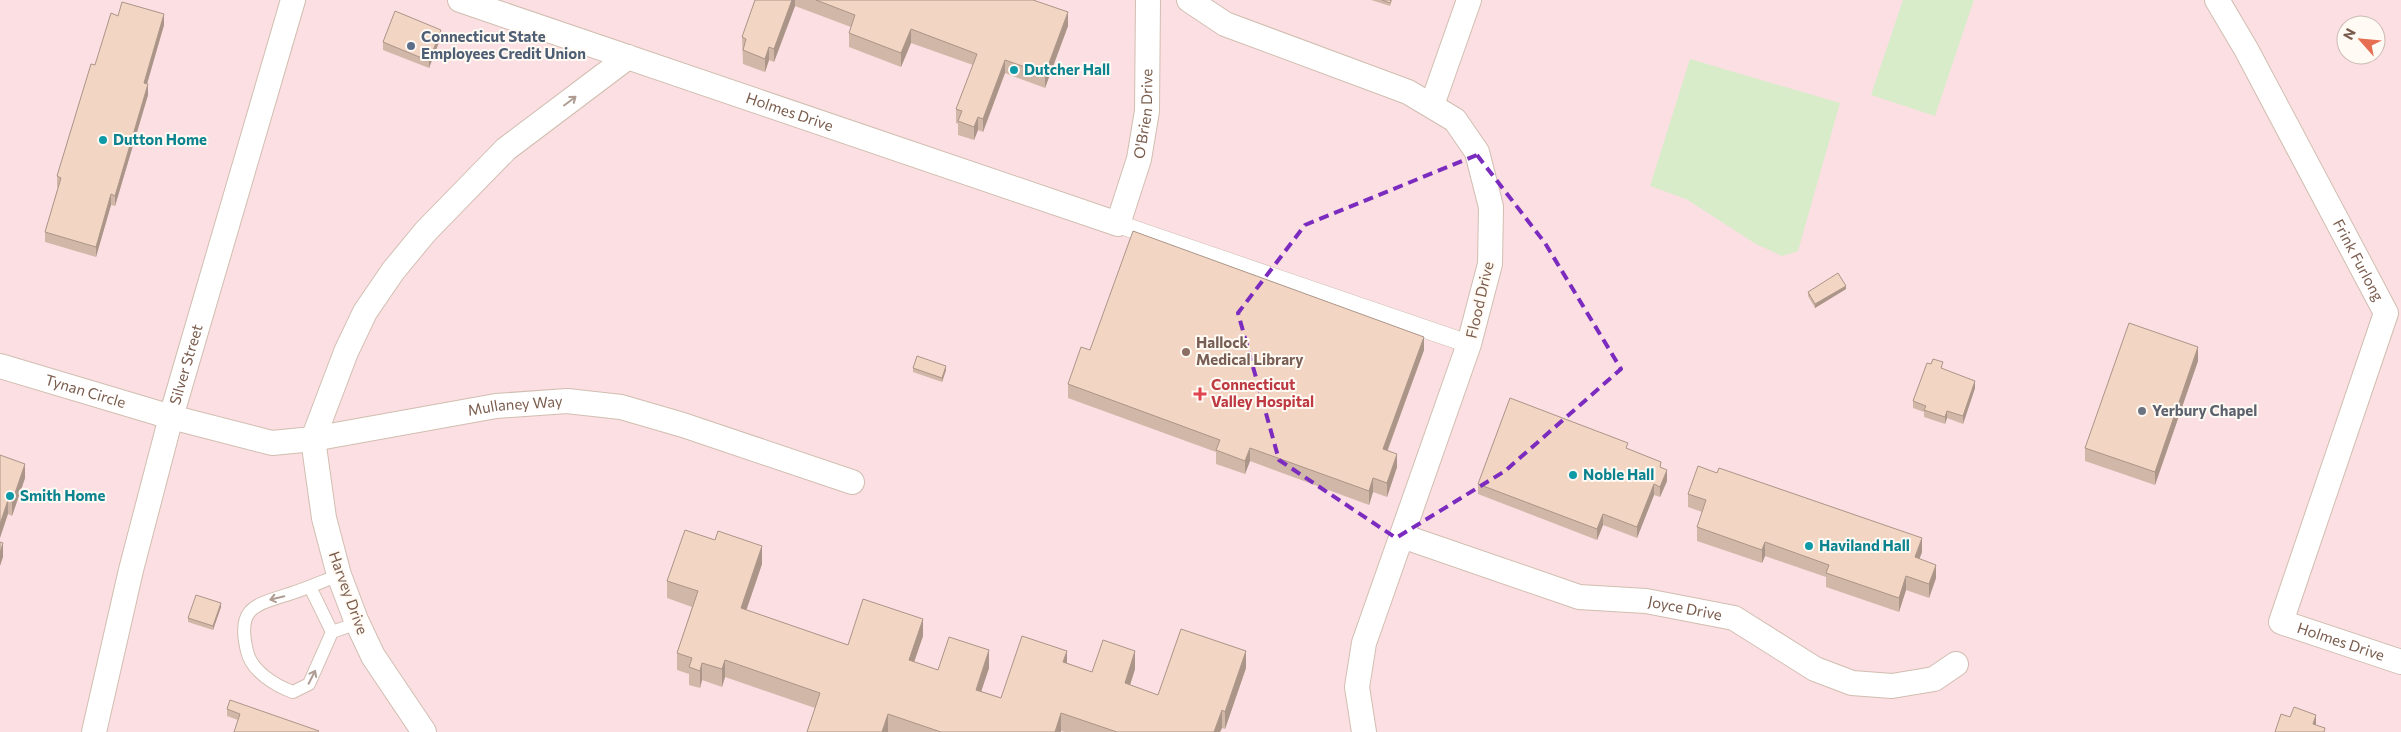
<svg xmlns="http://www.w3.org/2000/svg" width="2401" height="732" font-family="Commissioner,sans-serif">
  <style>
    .medical { fill: #fbdfe3; fill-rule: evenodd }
    .park { fill: #d8ecc9 }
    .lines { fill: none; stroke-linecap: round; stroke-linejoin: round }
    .service-casing { stroke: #d1beb0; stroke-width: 14 }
    .pedestrian-casing { stroke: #d1beb0; stroke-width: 19 }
    .minor-casing { stroke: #d1beb0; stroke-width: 26 }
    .service { stroke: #fff; stroke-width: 12 }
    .pedestrian { stroke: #fff; stroke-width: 18 }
    .minor { stroke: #fff; stroke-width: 24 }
    .wall { fill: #d1b7a8 }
    .shaded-wall { fill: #aa9588 }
    .building { fill: #f3d5c3; stroke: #aa9588 }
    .oneway { stroke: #af9d94 }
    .marked { fill: none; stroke: #7b2cbf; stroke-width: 4; stroke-dasharray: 10 6; stroke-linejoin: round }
    .service-dot { fill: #5c6f8a; stroke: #fffaf3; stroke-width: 2 }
    .culture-dot { fill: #0f9aa8; stroke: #fffaf3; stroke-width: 2 }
    .education-dot { fill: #8d6e63; stroke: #fffaf3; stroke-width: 2 }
    .health-dot { fill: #e0444e; stroke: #fffaf3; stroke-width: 2 }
    .worship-dot { fill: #6b7280; stroke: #fffaf3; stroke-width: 2 }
    .labels { text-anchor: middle; stroke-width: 4; stroke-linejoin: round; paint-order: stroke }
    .service-label { font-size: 15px; font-weight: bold; fill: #4e5e75; stroke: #fffaf3; text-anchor: start }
    .culture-label { font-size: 15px; font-weight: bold; fill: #0d838f; stroke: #fffaf3; text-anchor: start }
    .street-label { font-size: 15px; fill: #7a5c4d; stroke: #fffaf3 }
    .education-label { font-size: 15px; font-weight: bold; fill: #785e54; stroke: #fffaf3; text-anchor: start }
    .health-label { font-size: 15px; font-weight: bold; fill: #be3a42; stroke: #fffaf3; text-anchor: start }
    .worship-label { font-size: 15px; font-weight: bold; fill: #5b616d; stroke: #fffaf3; text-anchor: start }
  </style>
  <rect width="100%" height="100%" fill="#fdf6ec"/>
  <path class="medical" d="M0,0h2401v732h-2401zM2346,25h30v30h-30z"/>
  <path class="park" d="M1903,0h71l-39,116 -64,-21z
    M1690,59l150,44 -42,148 -16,5 -26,-12 -70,-45 -36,-13z"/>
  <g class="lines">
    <g class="service-casing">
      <path id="service" d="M339,575c-16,6 -31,13 -47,18 -36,12 -56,13 -45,58 4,20 29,35 46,41l16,-8 23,-52 26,-9
        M310,587l22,45"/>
    </g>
    <g class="pedestrian-casing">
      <path id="pedestrian" d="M1118,224l351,120"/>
    </g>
    <g class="minor-casing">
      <g id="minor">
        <path id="s1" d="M460,0l658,224 21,-65 8,-48 1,-111"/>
        <path d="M1189,0l36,24 183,68 47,28 22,32 14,55 -1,57 -21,80 -105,299 -7,44 7,45"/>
        <path id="s2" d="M2217,0l29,49 140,264 -105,309 120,40"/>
        <path d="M1432,105l37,-105"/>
        <path id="s3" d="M0,366l171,51 101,26 41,-4 183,-33 71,-5 54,6 62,18 169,57"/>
        <path id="s4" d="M1402,536l177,61 67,4 88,17 81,51 37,14 40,3 42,-7 22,-15"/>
        <path id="s5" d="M94,732l37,-162 40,-153 122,-417"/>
        <path d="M424,732l-51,-76 -17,-36 -17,-45 -15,-57 -11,-79 33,-87 19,-40 28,-41 33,-40 80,-82 122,-92"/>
      </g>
    </g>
    <use href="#service" class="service"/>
    <use href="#pedestrian" class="pedestrian"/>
    <use href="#minor" class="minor"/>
  </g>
  <path class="wall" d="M755,0h278l35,26 -23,62 -40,-15 -22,59 -5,-2 -4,10 -16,-5v-11l-2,-1v-14l17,-44 -62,-22 -10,24 -52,-20v-14l2,-6 -56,-21 -21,56 -5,-2 -4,12 -22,-8 -1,-27z
    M1371,0h21l-2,6z
    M118,16l46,9 -17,59 1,11 -33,111 -4,-1 -15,52 -51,-15v-10l13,-45h-1v-11l38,-111z
    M441,37l-12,31 -46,-18v-8z
    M1846,289l-31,19 -7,-12v-4z
    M1090,350h334l-36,100 9,17 -10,30 -14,-5 -4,13 -119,-44 -5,13 -29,-10v-12l-148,-54v-14z
    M2198,361l-43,124 -70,-24v-13z
    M913,368l33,2 -4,12 -29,-10z
    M1943,369l32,19 -12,36 -16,-6 -2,6 -21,-7v-5l-11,-4v-7z
    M1628,449l33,19 6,13 -7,16 -6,-2 -17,43 -34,-13 -6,15 -119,-46v-10z
    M0,455l25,23 -13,38 -4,-2z
    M1688,494l234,58 -3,7 17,19 -7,20 -23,-8 -7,22 -73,-25v-10l-61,-21 -3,7 -65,-22v-14l5,-15 -14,-5z
    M762,564l-16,46 102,35 75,-9 -9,26 24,8 51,-2 -8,23 20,7 66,-35 25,9 43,-3 -5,16 28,10 88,-27 -21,61 -3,-1 -2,4h-155l-4,-1v1h-254l8,-24 -90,-31 -3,10 -20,-7 -2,8 -11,-3v-11l-12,-4v-17l15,-46 -25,-9v-17z
    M221,607l-8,23 -25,-8v-4z
    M227,709l92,22 -81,-11 -11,-4z"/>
  <path class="shaded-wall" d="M792,0h3v6l-21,56v-13z
    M1068,12v14l-23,62v-14z
    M164,14v11l-20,69v-11z
    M911,29v14l-10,24v-14z
    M441,30v7l-12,31v-7z
    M769,47v13l-4,12v-13z
    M1005,60v13l-22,59v-13z
    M148,84v11l-33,111v-10z
    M978,117v13l-4,10v-13z
    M111,194v11l-15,52v-10z
    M1846,286v3l-31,19v-4z
    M1424,337v13l-41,112v-13z
    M2198,347v14l-43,124v-13z
    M946,366v4l-4,12v-4z
    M1975,381v7l-12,36v-8z
    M1947,411v7l-2,6v-7z
    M1250,448v13l-5,13v-13z
    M1397,454v13l-10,30v-14z
    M25,464v14l-13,38v-14z
    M1667,470v11l-7,16v-10z
    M1373,478v14l-4,13v-14z
    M1654,484v11l-17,43v-11z
    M8,500v14l-8,24v-14z
    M1603,514v11l-6,15v-11z
    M1922,538v14l-7,19v-14z
    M1765,542v14l-3,7v-13z
    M3,543v14l-3,9v-13z
    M762,546v18l-21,62v-18z
    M1936,565v13l-7,20v-14z
    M1906,576v14l-7,22v-14z
    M221,603v4l-8,23v-4z
    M923,619v17l-14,41v-17z
    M989,650v18l-13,39v-17z
    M1067,651v17l-4,-6z
    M1135,651v18l-10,32v-18z
    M1246,651v17l-21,61v-17z
    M725,660v17l-3,10v-18z
    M702,663v17l-2,8v-17z
    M1222,710v18l-2,4h-6z
    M1061,713v19h-6z
    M888,714v18h-6z
    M2316,715v10l-3,-1z"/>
  <path class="building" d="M755,0h37l-18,49 -5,-2 -4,12 -22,-9 3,-11 -4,-2z
    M816,0h217l35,12 -23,62 -40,-14 -22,59 -5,-2 -4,10 -16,-6 4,-10 -6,-2 21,-55 -66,-25 -10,24 -52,-20 6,-18z
    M1382,0h9l-1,3z
    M122,2l42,12 -20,69 4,1 -33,112 -4,-2 -15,53 -51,-15 16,-54 -4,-2 34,-112 4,1 16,-52 7,3z
    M395,11l46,19 -12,31 -46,-19z
    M1133,231l291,106 -41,112 14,5 -10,29 -14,-5 -4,13 -119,-43 -5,13 -29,-11 4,-10 -152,-56 13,-37 9,3z
    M1838,273l8,13 -31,18 -7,-12z
    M2129,323l69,24 -43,125 -70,-24z
    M917,356l29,10 -4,12 -29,-10z
    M1933,359l10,3 -2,6 34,13 -12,35 -16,-5 -2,6 -21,-7 2,-4 -13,-5 14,-38 4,1z
    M1510,398l118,45 -2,5 35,14 -1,5 7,3 -7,17 -6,-3 -17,43 -34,-13 -6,15 -119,-45z
    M0,455l25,9 -13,38 -4,-2 -8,24z
    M1698,466l19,7 2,-5 203,70 -7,19 21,8 -7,19 -23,-8 -7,22 -73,-25 3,-8 -64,-23 -3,8 -65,-23 9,-27 -18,-6z
    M685,530l30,10 3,-9 44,15 -21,62 107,37 15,-46 60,20 -14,41 29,10 11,-33 40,13 -13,40 25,8 21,-62 45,15 -4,11 29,10 11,-32 32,11 -10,32 33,12 23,-66 65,22 -21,61 -3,-2 -8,22h-97l-56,-19 -6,19h-114l-53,-18 -6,18h-75l13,-39 -95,-33 -3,9 -20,-6 -2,8 -11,-4 3,-9 -15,-5 21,-62 -31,-10z
    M0,542l3,1 -3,10z
    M196,595l25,8 -8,23 -25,-8z
    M230,700l89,31 -1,1h-84l6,-18 -13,-5z
    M2294,707l22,8 -3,9 12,4 -1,4h-49l6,-18 9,3z"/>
  <defs><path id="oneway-shaft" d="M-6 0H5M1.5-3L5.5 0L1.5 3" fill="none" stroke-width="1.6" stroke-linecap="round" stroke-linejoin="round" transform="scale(1.25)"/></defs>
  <g class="oneway">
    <use href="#oneway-shaft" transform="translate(570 101) rotate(-37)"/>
    <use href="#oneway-shaft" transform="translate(277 598) rotate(167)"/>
    <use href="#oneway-shaft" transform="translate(312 677) rotate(-63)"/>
  </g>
  <path class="marked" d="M1477,155l68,88 76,126 -116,102 -109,67 -117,-78 -41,-147 67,-88z"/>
  <circle class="service-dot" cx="411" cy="46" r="5"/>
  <g class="culture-dot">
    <circle cx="1014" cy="70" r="5"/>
    <circle cx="103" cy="140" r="5"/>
    <circle cx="1573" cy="475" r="5"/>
    <circle cx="10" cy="496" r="5"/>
    <circle cx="1809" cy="546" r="5"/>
  </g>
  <circle class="education-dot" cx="1186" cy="352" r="5"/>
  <path class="health-dot" d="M1197.5 386.5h5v5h5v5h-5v5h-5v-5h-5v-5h5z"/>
  <circle class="worship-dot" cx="2142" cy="411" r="5"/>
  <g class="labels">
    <g class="service-label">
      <text x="421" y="42">Connecticut State<tspan x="421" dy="17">Employees Credit Union</tspan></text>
    </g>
    <g class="culture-label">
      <text x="1024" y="75">Dutcher Hall</text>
      <text x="113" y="145">Dutton Home</text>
      <text x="1583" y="480">Noble Hall</text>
      <text x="20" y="501">Smith Home</text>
      <text x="1819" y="551">Haviland Hall</text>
    </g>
    <g class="street-label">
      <text dy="5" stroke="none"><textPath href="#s1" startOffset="348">Holmes Drive</textPath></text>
      <text dy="5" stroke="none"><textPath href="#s1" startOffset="809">O'Brien Drive</textPath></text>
      <text dy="5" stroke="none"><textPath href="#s2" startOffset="296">Frink Furlong</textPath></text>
      <text transform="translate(1480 300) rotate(-77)" y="5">Flood Drive</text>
      <text dy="5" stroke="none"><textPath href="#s5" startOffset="379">Silver Street</textPath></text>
      <text dy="5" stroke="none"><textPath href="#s3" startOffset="89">Tynan Circle</textPath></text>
      <text dy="5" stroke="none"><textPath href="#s3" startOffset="529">Mullaney Way</textPath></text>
      <text transform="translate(348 593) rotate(70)" y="5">Harvey Drive</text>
      <text dy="5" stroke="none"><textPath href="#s4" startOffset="294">Joyce Drive</textPath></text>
      <text dy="5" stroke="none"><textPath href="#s2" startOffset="745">Holmes Drive</textPath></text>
    </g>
    <g class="education-label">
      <text x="1196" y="348">Hallock<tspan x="1196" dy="17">Medical Library</tspan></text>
    </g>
    <g class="health-label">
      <text x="1211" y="390">Connecticut<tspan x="1211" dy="17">Valley Hospital</tspan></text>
    </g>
    <g class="worship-label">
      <text x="2152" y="416">Yerbury Chapel</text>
    </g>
  </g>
  <g transform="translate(2361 40) rotate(297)"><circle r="24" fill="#fffaf3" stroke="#cabbb1"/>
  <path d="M0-4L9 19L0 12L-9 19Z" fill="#e76f51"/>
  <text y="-8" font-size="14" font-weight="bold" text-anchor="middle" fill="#7a5c4d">N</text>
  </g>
</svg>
